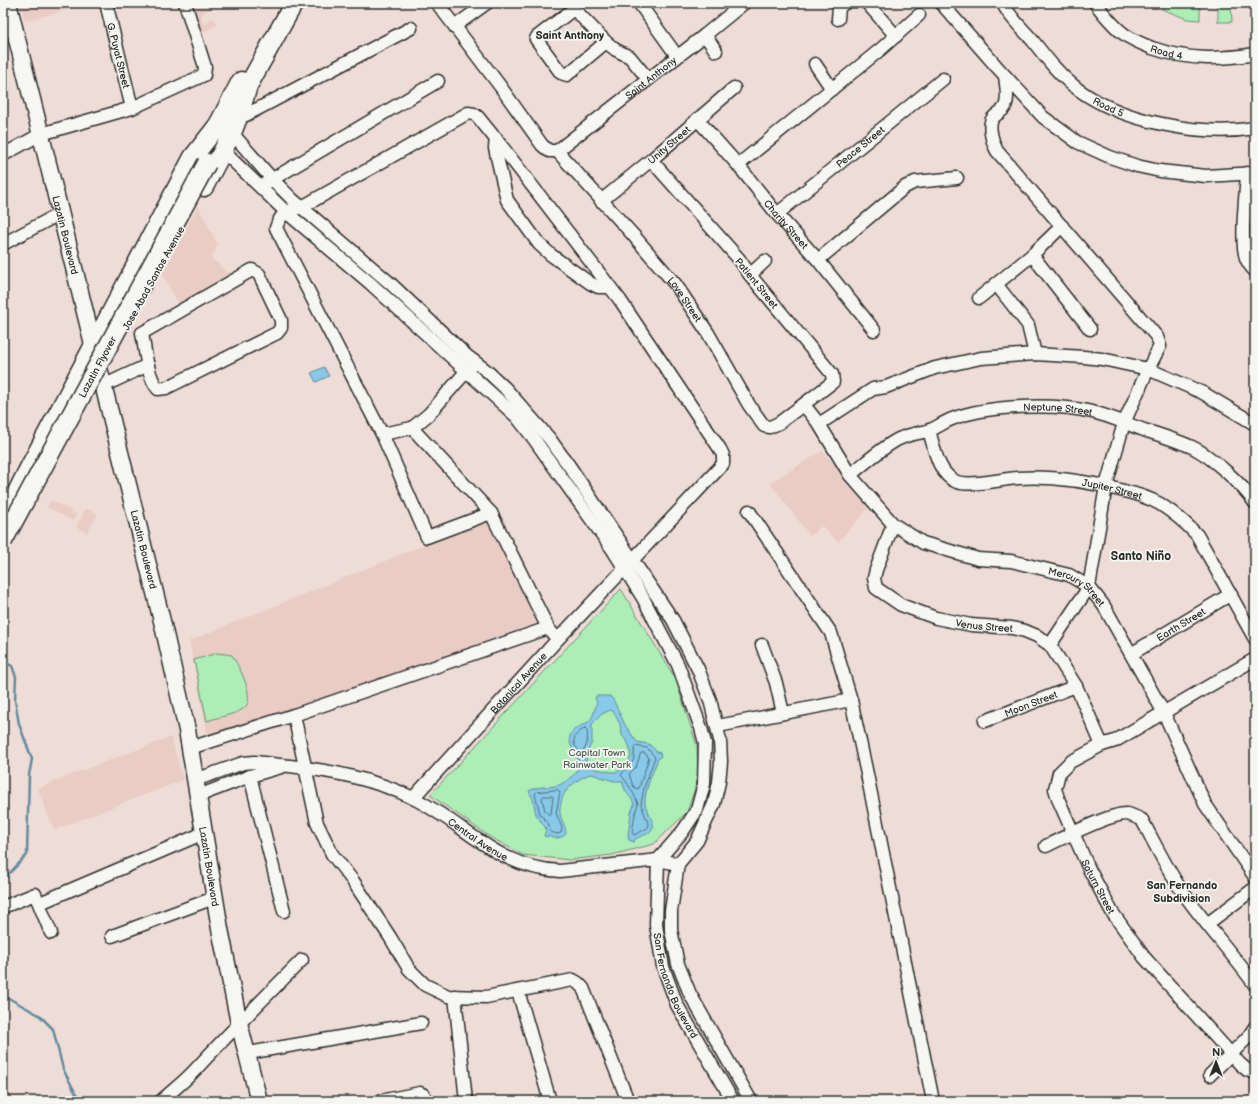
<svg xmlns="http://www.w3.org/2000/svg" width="1258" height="1104" font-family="'Balsamiq Sans',sans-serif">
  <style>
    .built { fill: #e9ccc4 }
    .green { fill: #adeeb7; stroke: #6c8c71 }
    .water { fill: #88c9e9; stroke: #638a9d; fill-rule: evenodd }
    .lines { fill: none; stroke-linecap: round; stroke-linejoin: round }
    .shore { stroke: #506a77; stroke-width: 1 }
    .stream { stroke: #638a9d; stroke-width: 2.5 }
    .minor-casing { stroke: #2b2b2b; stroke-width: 15 }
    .major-casing { stroke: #2b2b2b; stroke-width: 19 }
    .highway-casing { stroke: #2b2b2b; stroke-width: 21 }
    .minor { stroke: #f6f6f2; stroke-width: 12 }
    .major { stroke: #f6f6f2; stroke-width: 16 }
    .highway { stroke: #f6f6f2; stroke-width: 18 }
    .highway-bridge-casing { stroke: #2b2b2b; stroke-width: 21; stroke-linecap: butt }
    .highway-bridge { stroke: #f6f6f2; stroke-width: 18 }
    .labels { text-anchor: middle; stroke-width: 3.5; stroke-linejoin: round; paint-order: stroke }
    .street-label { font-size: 10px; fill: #2b2b2b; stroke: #f6f6f2 }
    .park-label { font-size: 10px; fill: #4c5c4e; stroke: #f6f6f2 }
    .neighbourhood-label { font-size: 11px; font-weight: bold; fill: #2b2b2b; stroke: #f6f6f2 }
    .quarter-label { font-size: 12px; font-weight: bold; fill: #2b2b2b; stroke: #f6f6f2 }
  </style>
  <rect width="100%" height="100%" fill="#eeddd7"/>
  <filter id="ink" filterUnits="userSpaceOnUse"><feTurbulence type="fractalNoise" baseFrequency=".025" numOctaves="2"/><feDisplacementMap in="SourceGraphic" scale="8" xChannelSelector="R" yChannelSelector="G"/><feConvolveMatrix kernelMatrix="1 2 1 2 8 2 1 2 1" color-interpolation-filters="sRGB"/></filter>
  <g filter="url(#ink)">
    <path class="built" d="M20,3h45l2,7 -42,11z
      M203,3h18l-20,11 2,10 10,-6 5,6 -21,12 -4,-27z
      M198,206l20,39 -7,13 19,16 -51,30 -17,-30z
      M822,451l50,53 -34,38 -16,-16 -12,10 -40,-53z
      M51,500l26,14 -4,7 -26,-14z
      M86,508l12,6 -11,19 -11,-6z
      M500,514l39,108 -86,31 -245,84 -19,-96z
      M171,737l12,43 -129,50 -16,-41 14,-7z"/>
    <path class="green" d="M1165,3h35v17l-13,-1 -25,-10z
      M1218,3h13l1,19h-14z
      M621,589l54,89 22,68 1,33 -11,33 -33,32 -42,11 -42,5 -47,-5 -33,-18 -60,-42z
      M217,653l15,2c6,10 26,45 11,54 -10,6 -24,8 -36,12l-13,-61z"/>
    <path class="water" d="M324,367l5,9 -13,6 -5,-9z
      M596,696h14l4,5 11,24 12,17 12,2 8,8 3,1 1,3 -3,3c-5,13 -14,31 -13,45 1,6 10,19 8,23 -2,7 -12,9 -18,12l-1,3 -5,-2 -1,-4 3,-23 3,-8 -1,-4 -8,-11 -3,-9h-8l-23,-7c-9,2 -22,12 -27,20 -2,4 -5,15 -4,19 1,8 6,12 6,21 -7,6 -11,4 -18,2l-2,1 -2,-1 2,-6 -1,-3 -9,-12 -3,-16 -4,-8c17,-9 25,2 42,-14 4,-3 6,-5 7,-10 2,-14 -11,-20 -8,-31 3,-10 16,-10 21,-17 3,-4 4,-12 6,-17l-2,-3zM610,710l3,1 7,13 2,11 7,10 2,11 -3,7 -11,9h-5l-17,-3 -9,-7 1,-9 5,-11v-18l10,-10z"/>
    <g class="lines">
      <path class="shore" d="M585,728l2,2c1,9 1,17 -6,23 -11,-11 -9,-17 4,-25z
        M635,746l12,2 8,9 -11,31 -3,16 8,22 -3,3 -12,6 -2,-3 3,-18 3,-10c-2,-7 -12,-24 -17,-29 9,-11 15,-11 13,-27z
        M641,753h4l4,5 -10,30 -2,1 -4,-3 -4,-12 7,-7z
        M558,790l2,2 -4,21 6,15 -1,5 -3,1 -8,-2 -1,-7 -9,-11 -5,-20 2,-2z
        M544,796h8l1,1 -2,17 -1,1 -5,-4 -3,-13z"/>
      <path class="stream" d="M3,661l9,5 4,11 -1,23 4,24 13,35 -3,16 -2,80 -24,25
        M3,995l36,20 14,14 10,40 12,23 6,9"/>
      <g class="minor-casing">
        <g id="minor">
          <path id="s1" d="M106,3l26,105"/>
          <path d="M437,3l63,83 42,59 7,6h8"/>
          <path d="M639,3l38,53"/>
          <path d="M867,3l29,33"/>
          <path d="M941,3l56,64 46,50 34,25 33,15 27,9 23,5 46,5 49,-3"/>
          <path id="s2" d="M1003,3c5,13 21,27 30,38 14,18 28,36 46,49 44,32 123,47 176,38"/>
          <path id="s3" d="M1095,3c9,11 18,23 29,31 8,6 18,10 28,14 36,12 66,12 103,6"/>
          <path d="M838,19l1,-12 6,-4"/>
          <path d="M455,26l32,-23"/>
          <path d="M705,35l11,16"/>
          <path d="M606,42l-39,33 -6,-2 -25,-34 1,-2 34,-26 4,-1 31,32 10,8 14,7 18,22"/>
          <path d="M815,64l17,25"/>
          <path d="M1005,76c1,9 4,22 0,31 -3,5 -9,7 -12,11 -6,7 0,26 4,33l160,186 3,9 -12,23 -24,54 -18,63 -17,101 -39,58"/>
          <path d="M239,115h7l165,-87"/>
          <path id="s4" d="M697,119l41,46 39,49 41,46 56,70"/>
          <path d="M232,133l40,46 21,21 98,84 76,72 20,15 18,17 44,50 21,29 103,153 25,49 12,31 10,40 1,22 -2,20 -5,22 -17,37 -19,23"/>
          <path d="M496,138l-1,10 2,9 10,43 32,44 12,11 39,28 8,4h12"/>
          <path id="s5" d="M223,151l63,61 84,71 147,134 17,22 79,111 30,48 35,67 23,63 4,15 -1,41 -7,26 -14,21 -25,29 -2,65 7,42 14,38 56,96"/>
          <path id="s6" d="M557,151l77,85 42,49 32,48 41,72 15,21 6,1 9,-4 54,-41 -1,-8 -82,-99 -11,-16 -88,-99"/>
          <path id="s7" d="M557,151l148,-116 39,-32"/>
          <path d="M3,155l38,-21 91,-26 72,-33 1,-8 -20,-64"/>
          <path d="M738,165l143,-116 38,-34"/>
          <path d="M1247,173c-1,21 -7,67 -1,85 2,5 6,10 9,13"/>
          <path d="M266,183l172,-102"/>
          <path id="s8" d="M601,201l50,-41 83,-72"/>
          <path id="s9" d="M777,214l166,-135"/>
          <path d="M3,244l58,-31"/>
          <path d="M1032,255l58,74"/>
          <path d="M818,260l87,-73 10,-5 42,-4"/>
          <path d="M252,270l7,4 22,46v8l-4,5 -111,55 -8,1c-11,-13 -13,-40 -16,-56z"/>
          <path d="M750,275l15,-14"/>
          <path d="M996,284l32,41 7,29"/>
          <path d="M979,298l53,-43 30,-29"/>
          <path d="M103,386l45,-21"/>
          <path id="s10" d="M804,405l15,19 31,51 43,49 30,19 55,16 33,2 58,14 20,12 15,19 60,107 41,91 50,73"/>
          <path d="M819,424l54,-35 13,-2 49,-19 46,-10 54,-4 49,3 18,2 46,10 55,24 52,31"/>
          <path d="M412,428l79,85 57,115 5,6"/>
          <path id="s11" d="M929,430c5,17 9,45 28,52 15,5 44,-3 61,-4 34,-2 68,3 102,12 13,3 28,7 40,14 14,9 26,19 37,31l58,104"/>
          <path d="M382,434l30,-6 17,-14 42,-48"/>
          <path id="s12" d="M850,475c14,-11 36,-31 51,-37 9,-4 18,-5 27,-7 8,-3 16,-9 24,-12 35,-14 104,-16 140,-7 18,4 35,12 52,18 16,5 32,10 48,17 19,9 51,38 63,56"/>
          <path d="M749,511l82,122 20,67 16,74 66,327"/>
          <path id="s13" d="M893,524l-17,46 -2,8 2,10 25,17 35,13 35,7 41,3 13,3 12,5 13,9 26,41 26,59"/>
          <path d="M762,645l14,38 7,30"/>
          <path id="s14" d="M1131,654l100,-60"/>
          <path id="s15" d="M1255,659l-140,82 -13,4 -32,17 -11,11 -4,16 4,12 30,68 23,43 32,45 96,107 7,6 8,3"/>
          <path d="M294,715l23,108 15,31 21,27 37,56 19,32 16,16 23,11 38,1 87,-17 5,3 5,5 45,113"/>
          <path id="s16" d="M985,721l91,-35"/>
          <path d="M718,726l133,-26"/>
          <path d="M190,748l104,-33 254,-87"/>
          <path d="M250,776l34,135"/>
          <path id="s17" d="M195,780l48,-17 11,-1c12,1 24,3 36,4 42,5 84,13 123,32 53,26 83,70 147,73l98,-11 20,4"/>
          <path d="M198,796l52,-20 31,-9"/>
          <path id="s18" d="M413,798l145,-159 165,-175v-9l-3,-6 -100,-149 -117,-152 -25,-31 -4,-3 -6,-1 -166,94c-14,4 -21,5 -26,21l106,206 45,103 64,-24"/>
          <path d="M1046,846c17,-8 64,-33 81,-32 5,1 11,4 15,6 13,24 25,49 40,71 23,33 50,62 73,94"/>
          <path d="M678,864l-7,47v19l7,34 12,30 61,107"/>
          <path d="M40,903l164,-70"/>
          <path d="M3,907l32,-13 16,39"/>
          <path d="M1207,924l48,-36"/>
          <path d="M112,936l102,-38"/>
          <path d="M518,991l32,110"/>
          <path d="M455,996l11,105"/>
          <path d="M248,1053l173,-30"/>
          <path d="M1210,1075l39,-39 6,-9"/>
          <path d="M161,1101c11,-10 24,-20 34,-31 35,-38 71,-74 107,-110"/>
          <path d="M380,1101l40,-8 4,2 2,6"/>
        </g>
      </g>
      <g class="major-casing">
        <g id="major">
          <path id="s19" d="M8,3l154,618 25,109 33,199 19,94 20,78"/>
        </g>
      </g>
      <g class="highway-casing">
        <path id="highway" d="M204,187l28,-54 7,-18 9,-29 46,-83
          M3,520l26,-52 164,-311 25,-32 23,-44"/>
      </g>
      <use href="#minor" class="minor"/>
      <use href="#major" class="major"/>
      <use href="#highway" class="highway"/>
      <g class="highway-bridge-casing">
        <g id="highway-bridge">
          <path id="s20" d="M3,541l204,-378"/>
        </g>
      </g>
      <use href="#highway-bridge" class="highway-bridge"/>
    </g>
  </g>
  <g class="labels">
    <g class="street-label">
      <text dy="4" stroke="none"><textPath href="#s3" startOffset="89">Road 4</textPath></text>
      <text dy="4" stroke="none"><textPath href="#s1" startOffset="54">G. Puyat Street</textPath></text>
      <text dy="4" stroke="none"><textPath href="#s7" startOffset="119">Saint Anthony</textPath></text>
      <text dy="4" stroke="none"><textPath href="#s2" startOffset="150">Road 5</textPath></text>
      <text dy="4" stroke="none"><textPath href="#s8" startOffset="88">Unity Street</textPath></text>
      <text dy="4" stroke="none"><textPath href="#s9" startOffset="107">Peace Street</textPath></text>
      <text dy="4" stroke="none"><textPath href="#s4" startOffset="138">Charity Street</textPath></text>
      <text dy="4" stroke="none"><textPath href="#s19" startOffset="239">Lazatin Boulevard</textPath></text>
      <text transform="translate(153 278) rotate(-61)" y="4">Jose Abad Santos Avenue</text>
      <text transform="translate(757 283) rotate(51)" y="4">Patient Street</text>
      <text dy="4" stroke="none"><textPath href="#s6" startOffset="196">Love Street</textPath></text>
      <text dy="4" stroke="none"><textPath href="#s20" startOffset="198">Lazatin Flyover</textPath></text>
      <text dy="4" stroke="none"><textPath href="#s12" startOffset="225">Neptune Street</textPath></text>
      <text dy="4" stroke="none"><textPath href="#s11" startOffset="218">Jupiter Street</textPath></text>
      <text dy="4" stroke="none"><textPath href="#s19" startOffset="563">Lazatin Boulevard</textPath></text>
      <text dy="4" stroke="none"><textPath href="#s10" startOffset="347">Mercury Street</textPath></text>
      <text dy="4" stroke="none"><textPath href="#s14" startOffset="58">Earth Street</textPath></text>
      <text dy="4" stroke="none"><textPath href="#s13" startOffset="184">Venus Street</textPath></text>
      <text dy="4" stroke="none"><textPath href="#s18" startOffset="156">Botanical Avenue</textPath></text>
      <text dy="4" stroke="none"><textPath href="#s16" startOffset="49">Moon Street</textPath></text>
      <text dy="4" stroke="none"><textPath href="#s17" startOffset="303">Central Avenue</textPath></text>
      <text dy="4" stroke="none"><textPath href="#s19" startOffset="887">Lazatin Boulevard</textPath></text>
      <text dy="4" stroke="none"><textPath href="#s15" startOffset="351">Saturn Street</textPath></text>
      <text dy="4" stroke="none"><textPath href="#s5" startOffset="1036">San Fernando Boulevard</textPath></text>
    </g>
    <g class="park-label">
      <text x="597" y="756">Capital Town<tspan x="597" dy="12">Rainwater Park</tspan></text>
    </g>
    <g class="neighbourhood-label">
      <text x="570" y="39">Saint Anthony</text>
      <text x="1182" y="889">San Fernando<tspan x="1182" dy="13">Subdivision</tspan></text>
    </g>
    <g class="quarter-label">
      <text x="1141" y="560">Santo Niño</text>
    </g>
  </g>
  <rect width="1258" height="1104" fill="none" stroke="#f6f6f2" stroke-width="16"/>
  <rect x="8" y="8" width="1242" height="1088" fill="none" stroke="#2b2b2b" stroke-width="1.5" filter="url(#ink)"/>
  <g transform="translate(1216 1062)" stroke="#f6f6f2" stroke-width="3" paint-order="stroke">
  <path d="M0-3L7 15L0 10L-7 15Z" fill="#2b2b2b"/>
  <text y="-6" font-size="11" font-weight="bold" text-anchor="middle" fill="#2b2b2b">N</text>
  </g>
</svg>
